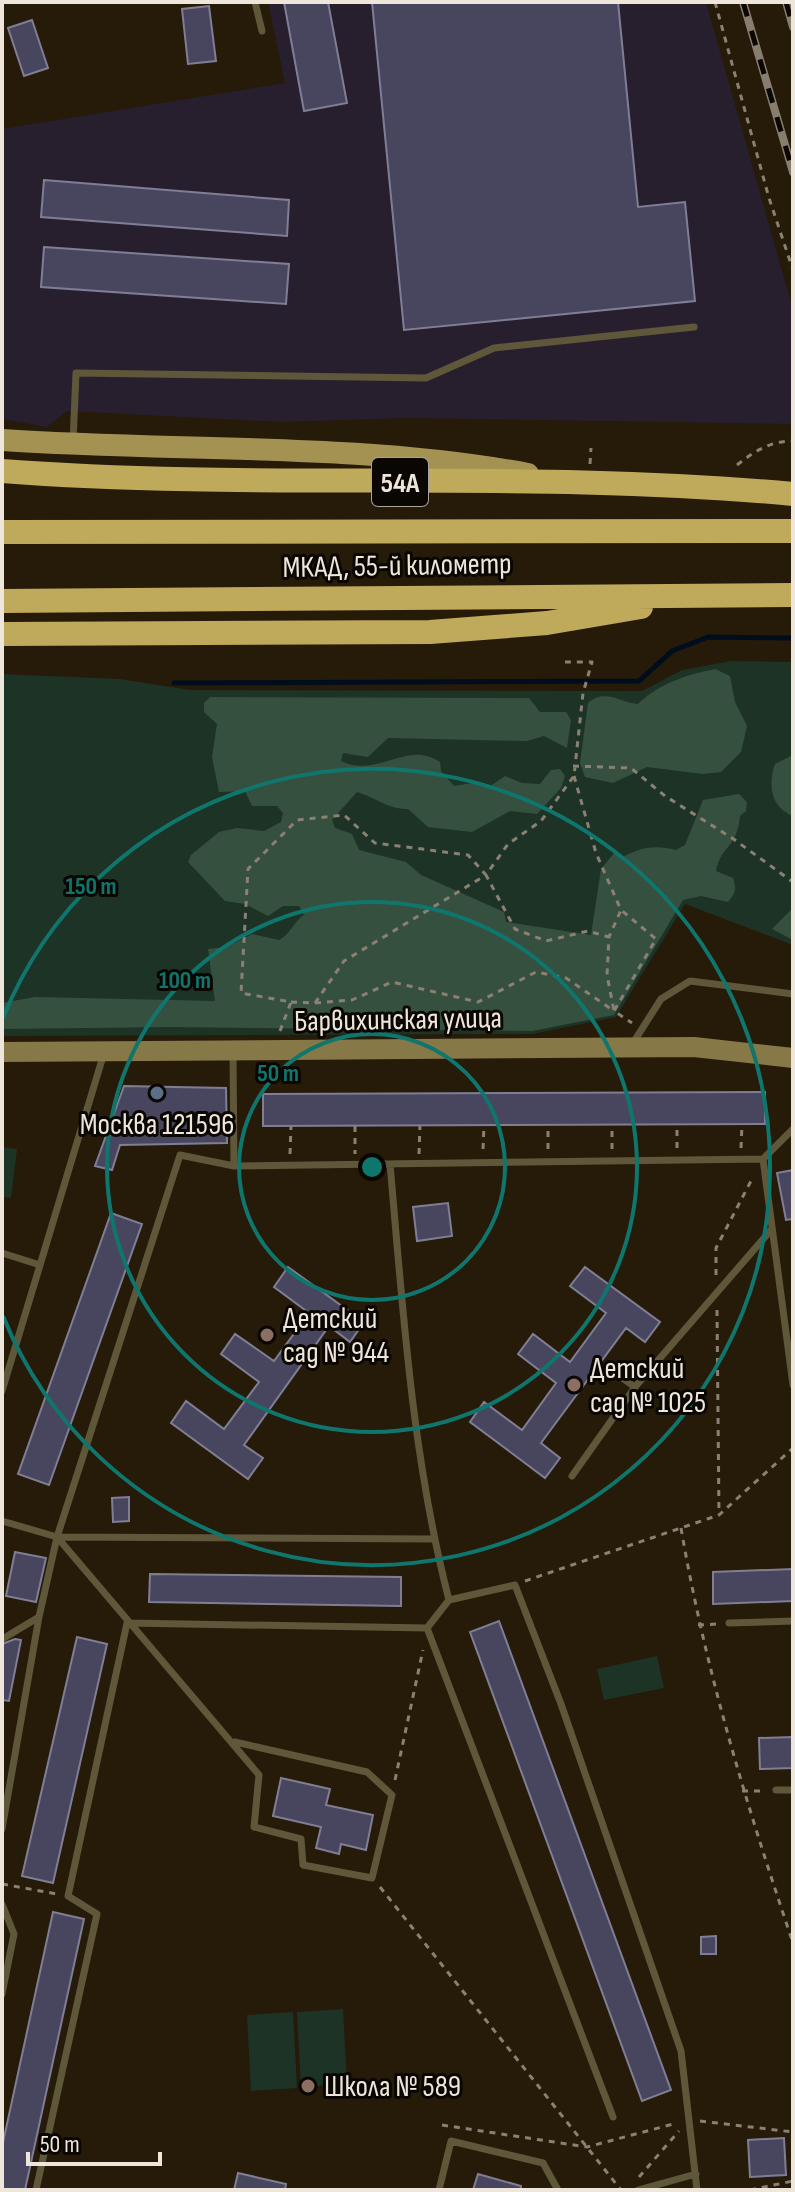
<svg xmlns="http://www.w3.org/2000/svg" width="795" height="2192" font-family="'Sofia Sans Condensed',sans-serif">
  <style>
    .commercial { fill: #281f2e }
    .green { fill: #1d3326 }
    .forest { fill: #365040 }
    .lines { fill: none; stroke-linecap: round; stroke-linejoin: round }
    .stream { stroke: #000d1e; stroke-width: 5 }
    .building { fill: #48465f; stroke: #7f7e94; stroke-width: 2 }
    .path { stroke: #8b8072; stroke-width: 3; stroke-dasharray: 6 6; stroke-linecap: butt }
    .lane { stroke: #5f5739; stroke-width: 7 }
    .secondary { stroke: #867847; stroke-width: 20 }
    .primary { stroke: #a39252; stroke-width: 22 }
    .highway { stroke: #bfa95a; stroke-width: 24 }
    .rail-casing { stroke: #887e70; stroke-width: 8 }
    .rail { stroke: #0a0602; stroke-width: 5; stroke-dasharray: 15; stroke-linecap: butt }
    .ring { fill: none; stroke: #0f766e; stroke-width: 4 }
    .service-dot { fill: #5c6f8a; stroke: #0a0602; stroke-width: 3 }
    .education-dot { fill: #8d6e63; stroke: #0a0602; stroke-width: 3 }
    .labels { text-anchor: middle; stroke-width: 6; stroke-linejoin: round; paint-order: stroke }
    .shield { fill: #0a0602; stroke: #aaa39a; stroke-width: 2 }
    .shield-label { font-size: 28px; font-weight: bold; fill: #efe6db }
    .street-label { font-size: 30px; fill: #efe6db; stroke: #0a0602 }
    .poi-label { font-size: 30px; fill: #efe6db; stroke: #0a0602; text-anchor: start }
    .centre { fill: #0f766e; stroke: #0a0602; stroke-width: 4 }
    .ring-label { font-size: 24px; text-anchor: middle; font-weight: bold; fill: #0f766e; stroke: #0a0602; stroke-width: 6; stroke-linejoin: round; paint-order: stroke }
  </style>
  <rect width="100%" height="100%" fill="#261a09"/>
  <path class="commercial" d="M268,2h438l87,308v114l-388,-6 -122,4 -216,-11 -20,16 -45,-8v-290l283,-46z"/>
  <path class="green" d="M731,661l62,1v283l-108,-41 -69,113 -84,17 -530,2v-362l118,5 70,11 452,1 40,-21z
    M2,1147l15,2 -6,49 -9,-1z
    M657,1656l7,32 -60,12 -7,-31z
    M343,2009l4,75 -46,3 -4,-75z
    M293,2012l4,76 -46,3 -4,-76z"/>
  <path class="forest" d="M715,669l15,7 5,26 12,24 -6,26 -20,20 -18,2 -56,-7 -34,16 -28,-6 -5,-14 8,-60c18,-15 32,0 50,1 22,-21 48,-29 77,-35z
    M210,697l319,1 11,14h26l5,8 -4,28 -23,-12 -17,5 -139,-3 -20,19 -25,-4 -2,8c36,18 67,-22 99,1l1,9 13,15 18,-3 17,4 16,-11 17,7 18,1 11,-14 9,-1 5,7 -4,12 -24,26 -27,-3 -38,21 -44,-5 -20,-18c-21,0 -31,-11 -51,-17l-25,28 3,8 17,6 7,16 47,12 15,13 83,37 2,10 85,13 10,-66 13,-16 9,4c19,-10 32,-12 53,-7l9,-5 18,-45 36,-6 8,8 -1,9 -6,5c-3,33 -19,29 -24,55l17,7c4,11 2,16 -5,24l-27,-6 -18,4 -69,115 -82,16 -360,-4 -170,2v-26l33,-6 180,4 -7,-52 19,-2 25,-13 27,6c12,-6 14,-18 25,-25l-5,-9h-16l-15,10 -23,-12 -20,-3 -37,-39 3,-7 28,-23 18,-4 27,3 17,-9 2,-9 -6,-7h-25l-7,-15 -26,1 -7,-35 5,-33 -13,-12v-9z
    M793,755v61c-23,-9 -25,-32 -18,-52z
    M793,887v53l-21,-11 19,-19z"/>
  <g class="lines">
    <path class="stream" d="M174,683l465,-2 33,-30 36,-14 85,1"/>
  </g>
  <path class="building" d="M284,2h44l19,101 -43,8z
    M372,2h246l20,205 47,-5 10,99 -291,29z
    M209,6l7,55 -28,3 -6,-55z
    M32,20l16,48 -24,8 -16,-48z
    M44,180l245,20 -2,36 -246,-19z
    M44,247l245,17 -3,40 -245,-17z
    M124,1086l102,2 1,55 -107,2 -8,25 -17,-4z
    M765,1092v32l-502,2v-32z
    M793,1170v49l-7,1 -9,-47z
    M448,1203l4,33 -35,5 -4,-34z
    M111,1213l31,11 -93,261 -31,-11z
    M288,1267l76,55 -14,20 -21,-16 -85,119 19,13 -15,21 -77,-56 15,-22 38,28 35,-47 -38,-28 14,-20 39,27 35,-48 -35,-26z
    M585,1267l75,55 -15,20 -19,-14 -85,115 19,15 -15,20 -75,-56 14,-20 38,28 34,-47 -38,-29 15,-20 37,28 36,-49 -36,-27z
    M129,1497v24l-16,1 -1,-24z
    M15,1552l31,6 -10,44 -30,-6z
    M793,1569v32l-80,3v-32z
    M150,1574l251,3v29l-252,-4z
    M499,1621l172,469 -29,11 -172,-469z
    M77,1637l30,7 -54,239 -31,-7z
    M15,1639l6,1 -12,61 -7,-1v-56z
    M793,1737v31l-33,1 -1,-31z
    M281,1778l49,11 -4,16 47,10 -7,35 -25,-6 -2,10 -23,-6 5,-21 -48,-11z
    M53,1912l31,7 -59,271h-23v-43z
    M716,1936v18h-15v-17z
    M784,2138l2,37 -36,2 -2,-37z
    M238,2173l48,11 -1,6h-51z
    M478,2174l43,12v4h-48z"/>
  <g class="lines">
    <path class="path" d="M715,2l54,196 24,72
      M590,464l1,-16
      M737,465c18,-14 33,-24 56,-24
      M573,766l58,2 34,28 67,42 61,44
      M574,776l22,77 25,57 -12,27
      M291,1002l24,1 29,-42 142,-86 29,54 31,12 42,-10 21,6 -2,38 7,36 18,12
      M315,1003l37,-3 40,-18 86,20 58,-30 30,6 48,33 42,-72 -35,-29
      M280,1031l11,-29 -50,-9 7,-124 49,-49 47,-5 31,28 93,12 18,20 22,-31 33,-23 33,-45 9,-83 9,-31h-27
      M355,1126v28
      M677,1148v-24
      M741,1148l1,-24
      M483,1149l1,-24
      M548,1149v-24
      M612,1149v-24
      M290,1154l1,-28
      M419,1154l1,-29
      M716,1275v-27l36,-69
      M717,1310l2,205
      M681,1528c25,145 65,275 112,415
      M525,1581l194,-66 74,-67
      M698,1625l20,-1
      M395,1780l28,-130
      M742,1791h21
      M2,1884l55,10
      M380,1887l241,303
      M700,2121l93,11
      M442,2125l145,22 90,-24
      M639,2177l40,-46
      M750,2190l43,-9"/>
    <path class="lane" d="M255,2l7,29
      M73,442l3,-69 350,5 68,-30 200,-21
      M633,1043l28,-44 29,-18 103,13
      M763,1159l30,226
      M390,1164c13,146 22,293 59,436
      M234,1166l529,-7 30,-30
      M2,1253l38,12
      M612,1371l23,16
      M2,1391l102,-338
      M572,1476l63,-89 136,-157
      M2,1521l55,16 376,2
      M57,1537l202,238 -5,52 47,12 2,26 69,13 20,-83 -25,-23 -132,-30
      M127,1623l300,5 22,-28 66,-15 46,119 120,347 16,139
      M729,1623l64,-2
      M427,1628l186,489
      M4,1638l35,-21 18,-80 123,-382 54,11 -1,-113
      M776,1790h17
      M2,1829l37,-212
      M2,1904l12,30 -12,60
      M36,2190l61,-276 -29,-18 59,-273
      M439,2190l12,-49 92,22 15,27
      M638,2190l58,-16"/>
    <path class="secondary" d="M2,1052l692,-5 99,11"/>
    <path class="primary" d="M2,440c175,12 352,2 526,34"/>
    <path class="highway" d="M2,471c263,20 528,-2 791,23
      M2,532l791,-1
      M2,601l791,-6
      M2,634l428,-2 117,-9 94,-16"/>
    <g class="rail-casing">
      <path id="rail" d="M743,2l50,170
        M786,2l7,25"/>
    </g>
    <use href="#rail" class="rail"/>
  </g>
  <g class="ring">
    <circle cx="372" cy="1167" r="133"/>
    <circle cx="372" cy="1167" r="265"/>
    <path d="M3 1018A398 398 0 1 1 3 1316"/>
  </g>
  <circle class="service-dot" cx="157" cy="1093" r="8"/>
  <g class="education-dot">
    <circle cx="267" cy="1335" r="8"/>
    <circle cx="574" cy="1385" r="8"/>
    <circle cx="308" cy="2086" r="8"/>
  </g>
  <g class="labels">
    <rect class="shield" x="372" y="458" width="56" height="48" rx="6"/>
    <g class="shield-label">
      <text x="400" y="492">54А</text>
    </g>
    <g class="street-label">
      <text transform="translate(397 565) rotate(-1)" y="10">МКАД, 55-й километр</text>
      <text transform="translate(398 1019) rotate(-1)" y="10">Барвихинская улица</text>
    </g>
    <g class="poi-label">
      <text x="157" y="1134" text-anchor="middle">Москва 121596</text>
      <text x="283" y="1328">Детский<tspan x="283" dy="34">сад № 944</tspan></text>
      <text x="590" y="1378">Детский<tspan x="590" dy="34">сад № 1025</tspan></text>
      <text x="324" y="2096">Школа № 589</text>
    </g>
  </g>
  <circle cx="372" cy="1167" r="12" class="centre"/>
  <g class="ring-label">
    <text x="91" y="894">150 m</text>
    <text x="185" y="988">100 m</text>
    <text x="278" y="1081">50 m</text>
  </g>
  <rect width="795" height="2192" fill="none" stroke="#efe6db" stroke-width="8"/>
  <path d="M28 2152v12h132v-12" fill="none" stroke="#efe6db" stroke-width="4"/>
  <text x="40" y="2152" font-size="24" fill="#efe6db" stroke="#0a0602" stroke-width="6" paint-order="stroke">50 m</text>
</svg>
